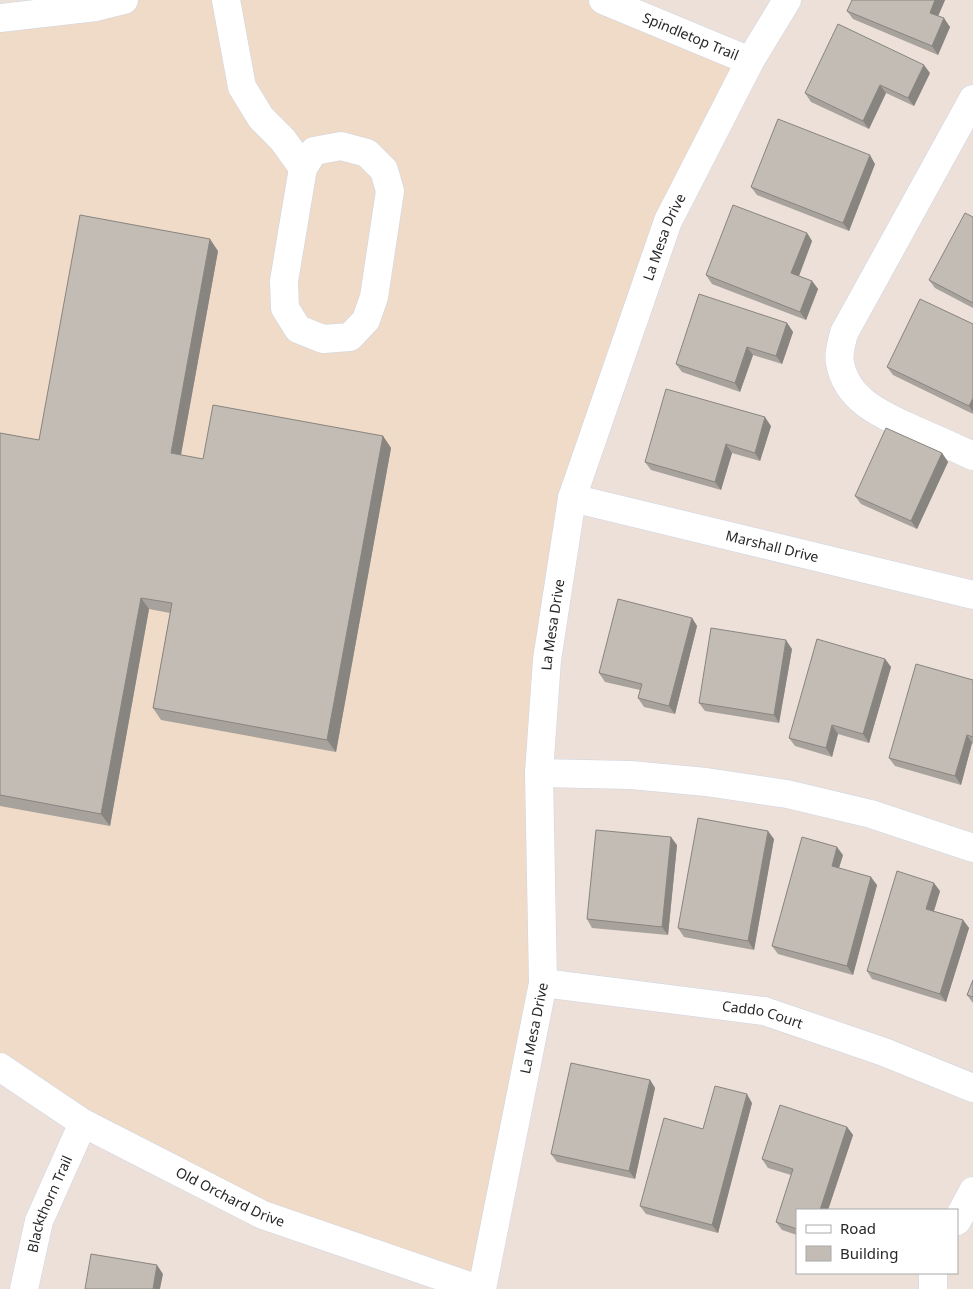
<svg xmlns="http://www.w3.org/2000/svg" width="973" height="1289" font-family="'Noto Sans',sans-serif">
  <style>
    .education { fill: #efdbc7 }
    .lines { fill: none; stroke-linecap: round; stroke-linejoin: round }
    .minor-casing { stroke: #ced5e2; stroke-width: 29 }
    .minor { stroke: #fff; stroke-width: 28 }
    .wall { fill: #a8a29c }
    .shaded-wall { fill: #88847f }
    .building { fill: #c3bcb5; stroke: #88847f }
    .labels { text-anchor: middle; stroke-width: 4; stroke-linejoin: round; paint-order: stroke }
    .street-label { font-size: 14px; fill: #282828; stroke: #fff }
  </style>
  <rect width="100%" height="100%" fill="#ece0d9"/>
  <path class="education" d="M124,0h479l147,61 -82,160 -96,277 -25,162 -4,323 -61,306 -219,-74 -263,-148v-1049z"/>
  <g class="lines">
    <g class="minor-casing">
      <g id="minor">
        <path d="M226,0l16,87 19,31 22,22 20,28 -19,113 1,27 13,21 25,10 27,-2 16,-17 8,-23 16,-106 -6,-21 -17,-17 -26,-7 -27,5 -11,17"/>
        <path id="s1" d="M603,0l147,61"/>
        <path d="M0,18l96,-11 28,-7"/>
        <path d="M973,99l-129,234c-2,9 -6,21 -4,30 7,39 45,53 77,68 19,8 37,16 56,25"/>
        <path id="s2" d="M572,498l401,97"/>
        <path d="M539,773l92,2 75,7 81,12 84,20 102,34"/>
        <path id="s3" d="M543,983l221,28 120,41 89,36"/>
        <path id="s4" d="M0,1067l83,56 180,92 215,74"/>
        <path d="M957,1221l16,-30"/>
        <path d="M933,1273v16"/>
        <path id="s5" d="M24,1289l15,-68 44,-98"/>
        <path id="s6" d="M482,1289l61,-306 -4,-210 8,-113 25,-162 96,-277 82,-160 37,-61"/>
      </g>
    </g>
    <use href="#minor" class="minor"/>
  </g>
  <path class="wall" d="M852,0h93l-7,16 12,11 -12,28 -85,-36 -6,-8z
    M930,73l-16,33 -28,-13 -17,36 -58,-27 -6,-9z
    M875,164l-26,67 -92,-36 -6,-8z
    M973,217v91l-38,-20 -6,-8z
    M807,233l5,8 -13,35 13,5 6,8 -12,31 -94,-36 -6,-9z
    M218,251l-37,204 22,4 180,-23 8,12 -55,304 -175,-32 -8,-12 17,-95 -21,-4 -39,217 -110,-20v-373l39,7z
    M787,323l6,9 -11,32 -29,-9 -13,37 -58,-20 -6,-8z
    M973,324v90l-80,-39 -6,-8z
    M771,426l-11,35 -28,-8 -11,37 -70,-20 -6,-8z
    M942,453l6,9 -31,67 -56,-25 -6,-8z
    M692,618l5,8 -22,88 -31,-7 -6,-9 2,-8 -35,-8 -6,-9z
    M792,649l-13,74 -74,-12 -6,-8z
    M885,659l6,8 -22,76 -31,-9 -6,23 -37,-11 -6,-8z
    M973,680v64l-1,-1 -11,42 -66,-19 -6,-8z
    M774,839l-20,111 -70,-13 -6,-9z
    M677,845l-9,90 -76,-7 -5,-9z
    M843,855l-4,13 38,17 -24,90 -75,-21 -6,-8z
    M940,891l-6,20 29,9 6,8 -23,74 -74,-23 -5,-8z
    M973,980v23l-6,-8z
    M650,1080l5,8 -20,91 -78,-17 -6,-8z
    M752,1103l-34,130 -72,-19 -6,-8 63,-77z
    M847,1127l6,8 -25,75h-31v25l-15,-5 -6,-8 15,-47 -23,-7 -6,-9z"/>
  <path class="shaded-wall" d="M935,0h10l-9,21 -6,-8z
    M944,18l6,9 -12,28 -6,-9z
    M924,65l6,8 -16,33 -6,-8z
    M880,85l6,8 -17,36 -6,-8z
    M870,155l5,9 -26,67 -6,-8z
    M807,233l5,8 -15,40 -6,-8z
    M210,239l8,12 -39,214 -8,-12z
    M812,281l6,8 -12,31 -6,-8z
    M787,323l6,9 -11,32 -6,-8z
    M747,347l6,8 -13,37 -5,-9z
    M973,398v14l-4,-6z
    M765,417l6,9 -11,35 -5,-8z
    M383,436l8,12 -55,304 -9,-12z
    M726,444l6,9 -11,37 -6,-8z
    M942,453l6,9 -31,67 -6,-8z
    M141,598l8,11 -39,217 -9,-12z
    M692,618l5,8 -22,88 -6,-8z
    M786,640l6,9 -13,74 -5,-8z
    M885,659l6,8 -22,76 -6,-9z
    M832,725l6,9 -6,23 -6,-9z
    M967,735l5,8 -11,42 -6,-9z
    M768,831l6,8 -20,111 -6,-9z
    M671,837l6,8 -9,90 -6,-8z
    M837,847l6,8 -6,19 -5,-8z
    M871,877l6,8 -24,90 -6,-9z
    M934,883l6,8 -8,26 -6,-8z
    M963,920l6,8 -23,74 -6,-8z
    M650,1080l5,8 -20,91 -6,-8z
    M747,1094l5,9 -34,130 -6,-8z
    M847,1127l6,8 -25,75h-8z
    M157,1265l6,9 -3,15h-7z"/>
  <path class="building" d="M852,0h83l-5,13 14,5 -12,28 -85,-35z
    M838,24l86,41 -16,33 -28,-13 -17,36 -58,-28z
    M778,119l92,36 -27,68 -92,-36z
    M733,205l74,28 -16,40 21,8 -12,31 -94,-37z
    M965,213l8,4v86l-44,-23z
    M80,215l130,24 -39,214 32,6 10,-54 170,31 -56,304 -174,-32 19,-105 -31,-5 -40,216 -101,-19v-362l39,7z
    M699,294l88,29 -11,33 -29,-9 -12,36 -59,-19z
    M920,299l53,25v74l-4,8 -82,-39z
    M666,389l99,28 -10,36 -29,-9 -11,38 -70,-20z
    M886,428l56,25 -31,68 -56,-25z
    M618,599l74,19 -23,88 -31,-8 4,-14 -43,-11z
    M711,628l75,12 -12,75 -75,-12z
    M817,639l68,20 -22,75 -31,-9 -6,23 -37,-10z
    M916,664l57,16v57l-6,-2 -12,41 -66,-18z
    M698,818l70,13 -20,110 -70,-13z
    M596,830l75,7 -9,90 -75,-8z
    M802,837l35,10 -5,19 39,11 -24,89 -75,-20z
    M897,871l37,12 -8,26 37,11 -23,74 -73,-23z
    M973,980v17l-6,-2z
    M571,1063l79,17 -21,91 -78,-17z
    M715,1086l32,8 -35,131 -72,-19 24,-88 39,11z
    M780,1105l67,22 -27,83h-23v19l-21,-7 17,-53 -31,-10z
    M91,1254l66,11 -4,24h-68z"/>
  <g class="labels">
    <g class="street-label">
      <text dy="5" stroke="none"><textPath href="#s1" startOffset="95">Spindletop Trail</textPath></text>
      <text dy="5" stroke="none"><textPath href="#s6" startOffset="1076">La Mesa Drive</textPath></text>
      <text dy="5" stroke="none"><textPath href="#s2" startOffset="206">Marshall Drive</textPath></text>
      <text dy="5" stroke="none"><textPath href="#s6" startOffset="671">La Mesa Drive</textPath></text>
      <text dy="5" stroke="none"><textPath href="#s3" startOffset="222">Caddo Court</textPath></text>
      <text dy="5" stroke="none"><textPath href="#s6" startOffset="266">La Mesa Drive</textPath></text>
      <text dy="5" stroke="none"><textPath href="#s4" startOffset="265">Old Orchard Drive</textPath></text>
      <text dy="5" stroke="none"><textPath href="#s5" startOffset="89">Blackthorn Trail</textPath></text>
    </g>
  </g>
  <rect x="796" y="1209" width="162" height="65" fill="#ffffff" stroke="#a9a9a9"/>
  <rect x="806" y="1225" width="25" height="8" fill="#ffffff" stroke="#a9a9a9"/>
  <text x="840" y="1234" font-size="15" fill="#282828">Road</text>
  <rect x="806" y="1246" width="25" height="15" fill="#c3bcb5" stroke="#a9a9a9"/>
  <text x="840" y="1259" font-size="15" fill="#282828">Building</text>
</svg>
